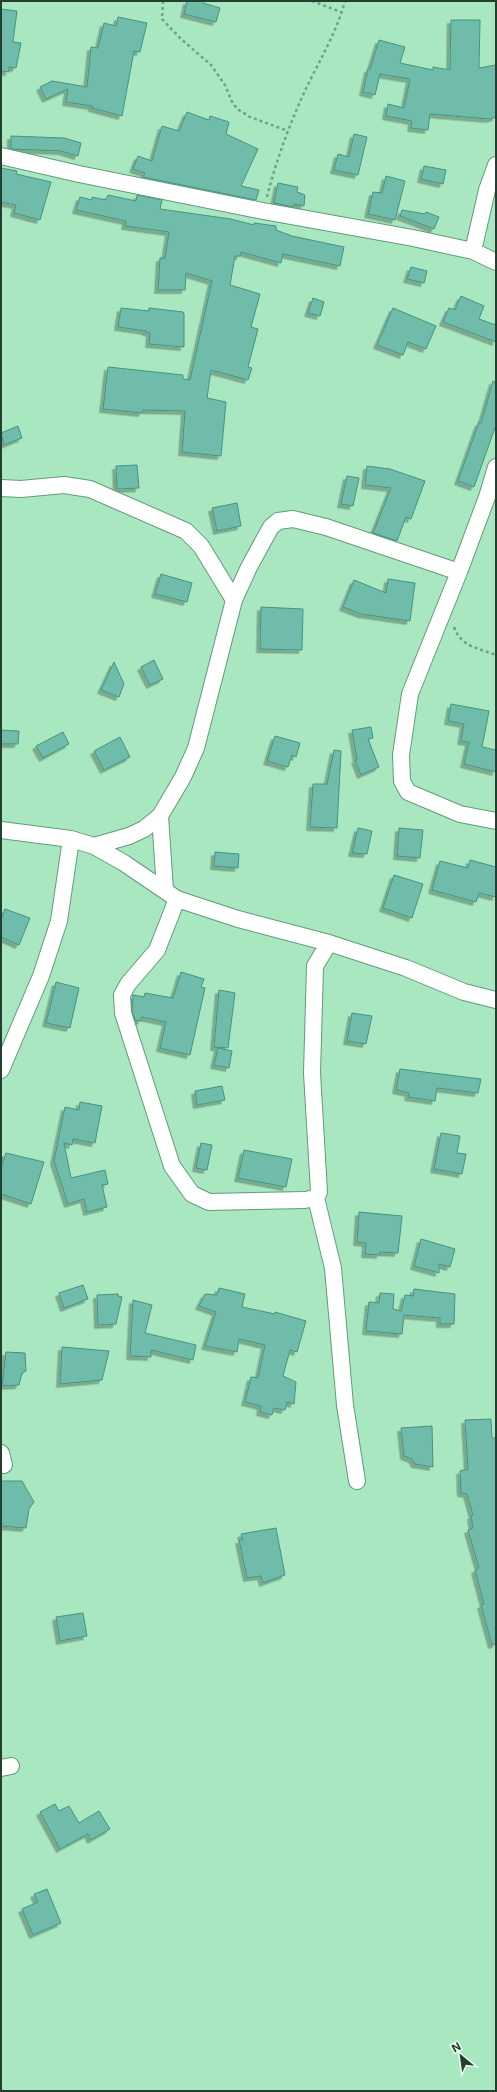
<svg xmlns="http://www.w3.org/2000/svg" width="497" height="2092" font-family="Inter,sans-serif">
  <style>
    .building { fill: #6ebca9; stroke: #449381; filter: url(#shadow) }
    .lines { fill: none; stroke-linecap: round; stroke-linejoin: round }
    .minor-casing { stroke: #619c78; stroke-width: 18 }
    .path { stroke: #72a083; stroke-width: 2.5; stroke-dasharray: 3 3; stroke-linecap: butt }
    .minor { stroke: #fff; stroke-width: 16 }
  </style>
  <defs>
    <filter id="shadow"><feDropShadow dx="-3.5" dy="3.5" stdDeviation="0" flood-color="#0004"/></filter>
  </defs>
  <rect width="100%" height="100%" fill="#a9e7c0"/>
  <path class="building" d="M187,1h16v2l17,5 -4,14 -32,-8z
    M1,9l16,2 -4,31 8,1 -5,25 -7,-1v5l-8,-1z
    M118,17l29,6 -7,29 -6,-1 -12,65 -30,-8v-2l-26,-4 2,-13 -22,10 -6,-12 12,-6 35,6 4,-40 7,1 6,-25 12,3z
    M451,20h29l-1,48 17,-3v52l-6,2 -60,-5 -2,16 -17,-2 1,-7 -26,-5 2,-12 16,4 6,-29 -30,-5 -5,21 -12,-3 5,-23h2l9,-29 26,7 -5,16 33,7v-3l17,3z
    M187,112l22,8 1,-4 19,6 -3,12 32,15 -17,37 18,4 -3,10 -113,-23 2,-4 -12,-4 5,-13 14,5 10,-35 17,5z
    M354,134l13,3 -9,38 -24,-5 4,-16 11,3z
    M11,136l53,2 17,5 -3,13 -17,-5 -50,-2z
    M424,166l22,4 -3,14 -22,-5z
    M1,168l16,3 -1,3 35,8 -11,38 -26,-7 2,-8 -15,-3z
    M386,176l19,5 -10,39 -27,-6 5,-22 9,1z
    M278,183l20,4 -1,5 8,3 -1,11 -10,-2v3l-20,-4z
    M108,195l28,6 1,-6 25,5 -2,9 71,10 23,6v-2l22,3v4l16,6 52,11 -4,19 -57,-12 -2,9 -40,-11 -1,4h-5l-5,29 30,9 -9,33 7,2 -10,38 4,1 -4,12 -37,-10 -4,28 19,4 -5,54 -39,-4 3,-41 -42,-1 -1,3 -39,-4 5,-42 75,8v4l7,1 22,-99 -26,-8 -1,17h-27l2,-32h5l4,-26 -44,-6 1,-5 -50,-11 4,-13 12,3v-3l14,3z
    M402,210l23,4 1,-2 13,5 -5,12 -34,-13z
    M411,267l16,4 -3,12 -17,-4z
    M461,296l23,10 -5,13 17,6v17l-53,-20 6,-14 6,2z
    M313,298l11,4 -4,14 -12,-3z
    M121,308l28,3v-3l34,4 1,2v33l-35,-3 1,-11 -4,-1v-1l-28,-4z
    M393,308l43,18 -10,23 -18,-7 -5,13 -26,-10z
    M493,381l3,1v43l-22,62 -16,-6 21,-59 2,1z
    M18,426l4,12 -18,7 -3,-12z
    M137,465l2,23 -22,1 -1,-23z
    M367,466l23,3 35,12 -14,38 -5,-2 -9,24 -24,-8 18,-45 -26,-3z
    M347,476l12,2 -6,28 -12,-2z
    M237,503l4,23 -24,5 -5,-23z
    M161,574l31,9 -5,19 -32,-8z
    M388,579l27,4 -5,38 -49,-7 -18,-7 11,-27 32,13z
    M261,607l42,2 -1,41 -42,-1z
    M154,660l9,19 -13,6 -9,-18z
    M114,662l10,22 -5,13 -18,-7z
    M451,704l38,7 -7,36 14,3v22l-32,-8 5,-22 -8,-1 3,-17 -16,-3z
    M371,727l2,11 -5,1 11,28 -18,8 -6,-15h2l-5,-30z
    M1,730l18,1 -1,13h-17z
    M63,732l6,12 -26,14 -7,-12z
    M275,736l25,7 -4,14 -4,-2 -4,12 -21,-6z
    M120,737l10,20 -26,13 -10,-19z
    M334,750l7,1 -4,77 -27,-1 3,-43h14z
    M358,828l14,3 -5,23 -15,-1z
    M399,828l24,2 -3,28 -23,-2z
    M215,852l24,2 -1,14 -24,-2z
    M470,860l26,7v30l-17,-4 -3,9 -44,-12 8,-29 28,7z
    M394,875l29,9 -11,34 -29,-10z
    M5,909l25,9 -11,27 -18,-8v-18z
    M181,972l23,7 -3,8 4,1 -15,67 -30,-7 6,-26 -24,-5 -1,4 -6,-1 -3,-9 1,-16 11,2 1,-4 28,5z
    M56,982l23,6 -9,40 -24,-5z
    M219,990l16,3 -7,55 -14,-1z
    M352,1013l20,3 -6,28 -19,-3z
    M218,1048l14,3 -3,17 -15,-3z
    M400,1069l81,10 -3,14 -41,-5 -2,13 -27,-4 1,-4 -13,-3z
    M222,1086l3,14 -28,5 -2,-14z
    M80,1102l22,4 -7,37 -22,-4 -1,6 -8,-2 7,35 34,-8 3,14 -6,1 5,22 -20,5 -3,-13 -16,5 -14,-43 11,-54 14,3z
    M441,1133l19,3 -3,17 9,1 -4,20 -28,-5z
    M201,1143l11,2 -5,25 -11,-2z
    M244,1150l48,9 -6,28 -48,-9z
    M6,1153l38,9 -13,42 -30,-10v-26z
    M359,1212l43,4 -4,37 -18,-1v3l-15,-1 1,-11 -9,-1z
    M421,1239l34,10 -5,18 -11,-3v9l-25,-7z
    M83,1285l5,14 -24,9 -5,-15z
    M219,1288l26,6 -3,13 33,7v-2l31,9 -9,31 -7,-2 -7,26 13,6 -2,22 -7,-2 -2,8 -11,-2 -2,7 -12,-3 1,-6 -16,-4 6,-25 7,1 7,-33 -26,-6 -2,13 -32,-6 11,-34 -17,-6 6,-12 12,1z
    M414,1289l41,5 -1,30h-14v-6l-36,-3 -2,19 -36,-3 3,-29 10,1 1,-10 14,1 -1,15 8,2 4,-16 8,1z
    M118,1294v2l4,1 -6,27 -18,1 -1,-30z
    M133,1300l19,5 -7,28 51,12 -3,15 -42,-10v7l-21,-1z
    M62,1347l47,4 -7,29 -42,4z
    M6,1352l19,1 1,18 -4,2 -3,12 -17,1z
    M491,1419l1,19h4v206l-4,1 -11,-40 3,-1 -9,-34 4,-2 -11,-38 5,-2 -2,-12 2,-1 -6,-21 -6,-1 -1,-22 8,-2 -3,-49z
    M432,1426l1,41 -18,-3 -3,-5 -8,-3 -3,-28z
    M1,1481h21l12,21 -5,7 -3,19 -25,-2z
    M276,1528l9,47 -22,8 -2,-7 -14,2 -8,-38h4l-2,-6z
    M83,1613l4,23 -27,5 -4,-24z
    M55,1804l4,7 10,-5 10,17 20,-12 11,18 -19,11 -3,-6 -28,15 -20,-37z
    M47,1889l14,34 -28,12 -11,-26 16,-7 -4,-8z"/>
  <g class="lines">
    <g class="minor-casing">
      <path id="minor" d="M1,156l78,18 184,37 150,27 60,13 23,11
        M473,251l14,-61 9,-25
        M496,467l-9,30 -28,75 -49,122 -9,61 1,26 6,11 52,22 36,7
        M1,488l20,1 43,-4 26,4 96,42 15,15 33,54
        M160,816l5,74
        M1,830l70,9 23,7 30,17 53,36 61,20 91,24 77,25 58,24 32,8
        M94,846l35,-10 15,-7 16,-13 23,-39 13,-29 38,-148 15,-33 22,-40 7,-6 15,-2 33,8 133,45
        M177,899l-20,51 -29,34 -6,11 1,18 49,153 20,28 17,8 96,-2 11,-2 3,-6 -7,-119 3,-107 14,-23
        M1,1070l40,-94 18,-55 12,-82
        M316,1198l17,70 12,137 12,76
        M1,1453l3,12
        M1,1768l10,-2"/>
    </g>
    <path class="path" d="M163,1l-1,18 18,19 31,27 14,20 8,19 6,6 11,7 38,14
      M312,1l29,11
      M267,197c8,-32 19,-63 32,-93 15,-35 36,-66 46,-103
      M454,627c7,20 24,21 42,28"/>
    <use href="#minor" class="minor"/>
  </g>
  <rect width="497" height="2092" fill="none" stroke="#253e2f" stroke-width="4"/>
  <g transform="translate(461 2056) rotate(331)" stroke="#e6feee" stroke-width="3" paint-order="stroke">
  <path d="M0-3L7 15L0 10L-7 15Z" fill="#253e2f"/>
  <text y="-6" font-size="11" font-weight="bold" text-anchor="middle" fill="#253e2f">N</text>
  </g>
</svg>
